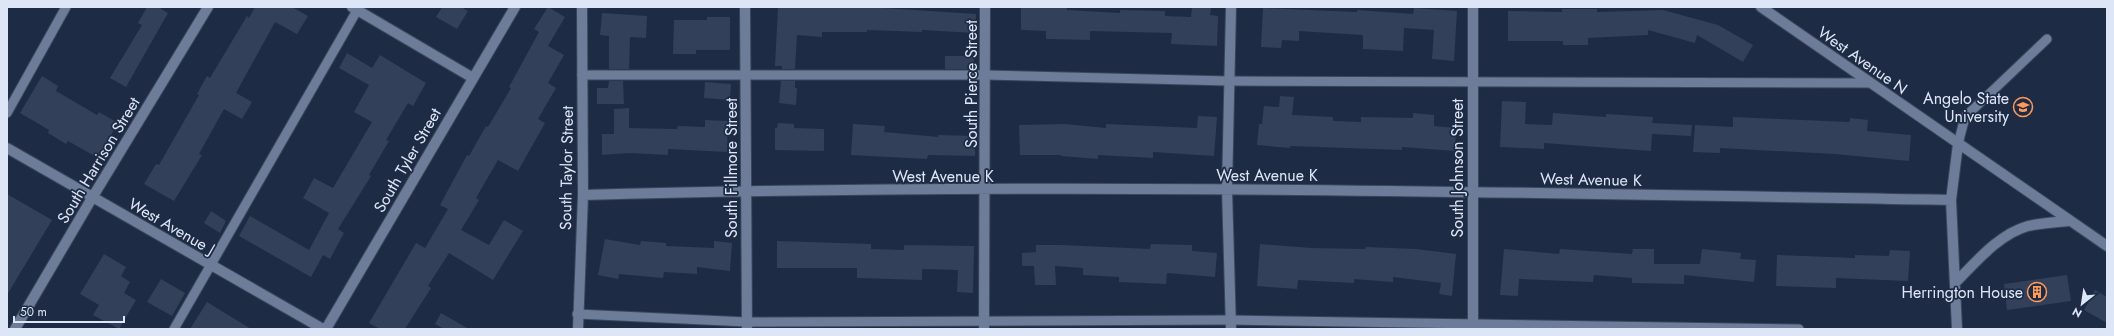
<svg xmlns="http://www.w3.org/2000/svg" width="2114" height="336" font-family="Jost,sans-serif">
  <style>
    .building { fill: #32405a }
    .lines { fill: none; stroke-linecap: round; stroke-linejoin: round }
    .service-casing { stroke: #3b465a; stroke-width: 11 }
    .minor-casing { stroke: #3b465a; stroke-width: 12 }
    .tertiary-casing { stroke: #3b465a; stroke-width: 12 }
    .secondary-casing { stroke: #3b465a; stroke-width: 12 }
    .service { stroke: #6c7c99; stroke-width: 9 }
    .minor { stroke: #6c7c99; stroke-width: 10 }
    .tertiary { stroke: #6c7c99; stroke-width: 10 }
    .secondary { stroke: #6c7c99; stroke-width: 10 }
    .labels { text-anchor: middle; stroke-width: 3.5; stroke-linejoin: round; paint-order: stroke }
    .street-label { font-size: 16px; fill: #dde6f7; stroke: #1e2b44 }
    .poi-label { font-size: 16px; fill: #dde6f7; stroke: #1e2b44; text-anchor: end }
  </style>
  <rect width="100%" height="100%" fill="#1e2b44"/>
  <path class="building" d="M147,7h11l10,6 -42,74 -16,-9 32,-53 -4,-2z
    M255,7h37l16,9 -11,18 -22,-12 -39,71 16,9 -10,17 -18,-10 -25,45 3,1 -28,46 -30,-17 12,-20 3,1 40,-70 -2,-1 10,-18 3,2 37,-62 2,2z
    M442,7h19l7,4 -11,18 -21,-12z
    M548,7l17,10 -17,29 16,9 -16,28 8,5 -18,31 7,4 -27,48 -20,-11 -22,38 3,2 -18,30 28,15 15,-25 19,11 -30,49 -44,-27 -21,33 3,2 -26,41h-25l-11,-6 47,-80 9,5 23,-39 -8,-4 27,-50 2,1 17,-30 2,1 23,-39 -2,-1 30,-55 -5,-3z
    M778,7h90l108,7 -1,19 -53,-3v2l-55,-2v2h-45v5l-25,-2 -2,34h-13v-3h-7z
    M1021,7l46,1v2l53,3v-3l45,1v5l26,1 1,-10h19l-1,8 8,1 -1,30 -46,-2 1,-11 -82,-2v9l-44,-1v-8l-25,-1z
    M1263,8l94,4v-2l56,4 1,-6 43,3 -3,50 -22,-2 2,-29 -30,-2 -1,23 -40,-2v-14l-64,-4v10l-17,-1 -1,8 -20,-1z
    M1562,9h35v3l66,-2 55,15 35,20 -10,17 -46,-27 -2,8 -47,-13v5l-60,3v7h-25v-4h-55v-30l54,1z
    M602,13l45,3 -1,22 -16,-1 -1,32h-20v-33l-9,-1z
    M707,17h23v33h-34v4h-23l1,-34h33z
    M347,53l25,15 8,-13 46,28 -13,23 -5,-3 -22,37 3,1 -20,34 2,1 -33,53 6,4 -14,26 -7,-4 -12,22 -72,-41 11,-20 59,34 20,-37 -26,-15 11,-20 19,10 39,-66 -18,-10 15,-27 -30,-17z
    M945,56h29v13h-29z
    M42,76l16,10 -2,5 41,24 2,-3 19,11 -20,35 -30,-17 -2,3 -18,-11 1,-3 -29,-17z
    M609,81h14l1,23h-27v-16h11z
    M781,81h14v7h2l-1,17 -17,-2z
    M705,82l26,2 -1,16 -26,-2z
    M1280,96l14,1 -2,18 41,2v4l28,1v-5l52,1v-5l21,2v11l22,2 -1,23 -53,-4v3l-112,-4v2l-33,-3 2,-21h3l2,-18 15,1z
    M1502,101l24,1 -1,22 27,1 1,-12 53,4v-3l47,3 -1,6 40,2 -1,11 -39,-2 -1,17 -107,-8v6l-44,-2z
    M629,108v20l48,1 1,-3 27,1v-7l23,1 -1,31 -59,-3v6l-39,-2 -27,2v-21h12v-25z
    M1198,116l19,1 -3,39 -61,-4v6l-55,-3v4l-37,-3v-1h-41l-1,-30 46,-1 41,4v-4l91,4z
    M1733,117l117,5v-4l18,2 -1,11 44,4 -2,26 -74,-7 -115,-6v5l-27,-1 2,-27 38,2z
    M778,123l16,1v4l30,1v22l-49,-1v-22h2z
    M853,124l32,2 -1,6 54,5v-2l37,1v20l-47,-1 -1,4 -76,-4z
    M7,194l45,26 -45,75z
    M211,211l15,10 -6,12 -16,-10z
    M605,239l35,6 1,-4 25,2v3l48,2v-7l18,2 -2,28 -33,-4v7l-33,-2 -1,6 -44,-4 -1,5 -20,-4z
    M777,241l94,3v5l33,1v-5l70,1 -1,47 -16,-1 1,-22 -36,-1v11l-65,-2v-10h-80z
    M1151,244l41,1v6l25,2 -2,24 -48,-4 -1,11 -47,-2v-5l-36,-2v-7l-28,-2 1,19h-21l-1,-19h-12v-13l14,-1v-7h26l88,4z
    M1260,244l51,4 54,1 1,-2 50,2 40,5 -4,42 -13,-2 2,-11 -48,-6v5l-39,-3v4l-56,-3 -1,9 -40,-3z
    M1504,249l55,5 1,-5 72,5 1,-5h21v15h46l2,-15 39,4 -1,6 16,1 -2,22 -70,-7v9l-52,-1v-5l-38,-3 -1,7 -74,-3 -1,17 -18,-1z
    M1890,250l20,1 -2,30 -72,-3v10l-60,-2 1,-31 78,3v-3l34,1z
    M104,254l22,13 -5,9 9,6 -6,11 12,7 -17,29 -26,-14 6,-10 -19,-11z
    M2067,275l4,26 -64,9 -3,-26z
    M161,279l24,14 -13,23 -25,-14z
    M2095,290l12,7v26l-23,-13z
    M207,302l44,27h-61z
    M441,313l28,16h-25l-9,-5z"/>
  <g class="lines">
    <g class="service-casing">
      <path id="service" d="M582,75h403l244,6 641,2
        M7,113l59,-106
        M1958,144l7,-27 82,-78
        M577,314l170,8 483,-2 569,9
        M174,329l185,-322"/>
    </g>
    <g class="minor-casing">
      <path id="minor" d="M352,7l121,71
        M745,7l2,322
        M7,148l316,181
        M583,195c456,-13 912,-3 1368,5
        M1955,283c21,-21 44,-49 73,-57 13,-3 28,-4 41,-5
        M15,329l77,-131 116,-191
        M326,329l189,-322
        M578,329l5,-134 -1,-188
        M984,329l1,-322
        M1231,329l-4,-140 4,-182
        M1957,329l-6,-129 7,-56"/>
    </g>
    <g class="tertiary-casing">
      <path id="tertiary" d="M1473,329v-322"/>
    </g>
    <g class="secondary-casing">
      <path id="secondary" d="M1761,7l346,239"/>
    </g>
    <use href="#service" class="service"/>
    <use href="#minor" class="minor"/>
    <use href="#tertiary" class="tertiary"/>
    <use href="#secondary" class="secondary"/>
  </g>
  <defs>
    <g id="university-ring" transform="scale(1)"><circle r="9.5" fill="#1e2b44" stroke="#ff9b5a" stroke-width="1.5"/><path d="M0-5L7-2L0 1L-7-2ZM-4 1L0 2.5L4 1V4Q0 6-4 4Z" fill="#ff9b5a"/></g>
    <g id="building-ring" transform="scale(1)"><circle r="9.5" fill="#1e2b44" stroke="#ff9b5a" stroke-width="1.5"/><path d="M-4-6H4V6H1V3H-1V6H-4ZM-2.5-4.3h1.7v1.8h-1.7ZM.8-4.3h1.7v1.8H.8ZM-2.5-1h1.7V.8h-1.7ZM.8-1h1.7V.8H.8Z" fill="#ff9b5a"/></g>
  </defs>
  <g fill-rule="evenodd">
    <use href="#university-ring" x="2023" y="107"/>
    <use href="#building-ring" x="2037" y="292"/>
  </g>
  <g class="labels">
    <g class="street-label">
      <text transform="translate(1863 60) rotate(35)" y="6">West Avenue N</text>
      <text transform="translate(971 84) rotate(-90)" y="6">South Pierce Street</text>
      <text transform="translate(98 160) rotate(-59)" y="6">South Harrison Street</text>
      <text transform="translate(407 160) rotate(-60)" y="6">South Tyler Street</text>
      <text transform="translate(566 168) rotate(-89)" y="6">South Taylor Street</text>
      <text transform="translate(731 168) rotate(-90)" y="6">South Fillmore Street</text>
      <text transform="translate(1457 168) rotate(-90)" y="6">South Johnson Street</text>
      <text x="1267" y="181">West Avenue K</text>
      <text x="943" y="182">West Avenue K</text>
      <text transform="translate(1591 179) rotate(1)" y="6">West Avenue K</text>
      <text transform="translate(172 226) rotate(30)" y="6">West Avenue J</text>
    </g>
    <g class="poi-label">
      <text x="2009" y="104">Angelo State<tspan x="2009" dy="18">University</tspan></text>
      <text x="2023" y="298">Herrington House</text>
    </g>
  </g>
  <rect width="2114" height="336" fill="none" stroke="#dde6f7" stroke-width="16"/>
  <g transform="translate(2082 304) rotate(210)" stroke="#1e2b44" stroke-width="3" paint-order="stroke">
  <path d="M0-3L7 15L0 10L-7 15Z" fill="#dde6f7"/>
  <text y="-6" font-size="11" font-weight="bold" text-anchor="middle" fill="#dde6f7">N</text>
  </g>
  <path d="M14 316v6h110v-6" fill="none" stroke="#dde6f7" stroke-width="2"/>
  <text x="20" y="316" font-size="12" fill="#dde6f7" stroke="#1e2b44" stroke-width="3" paint-order="stroke">50 m</text>
</svg>
